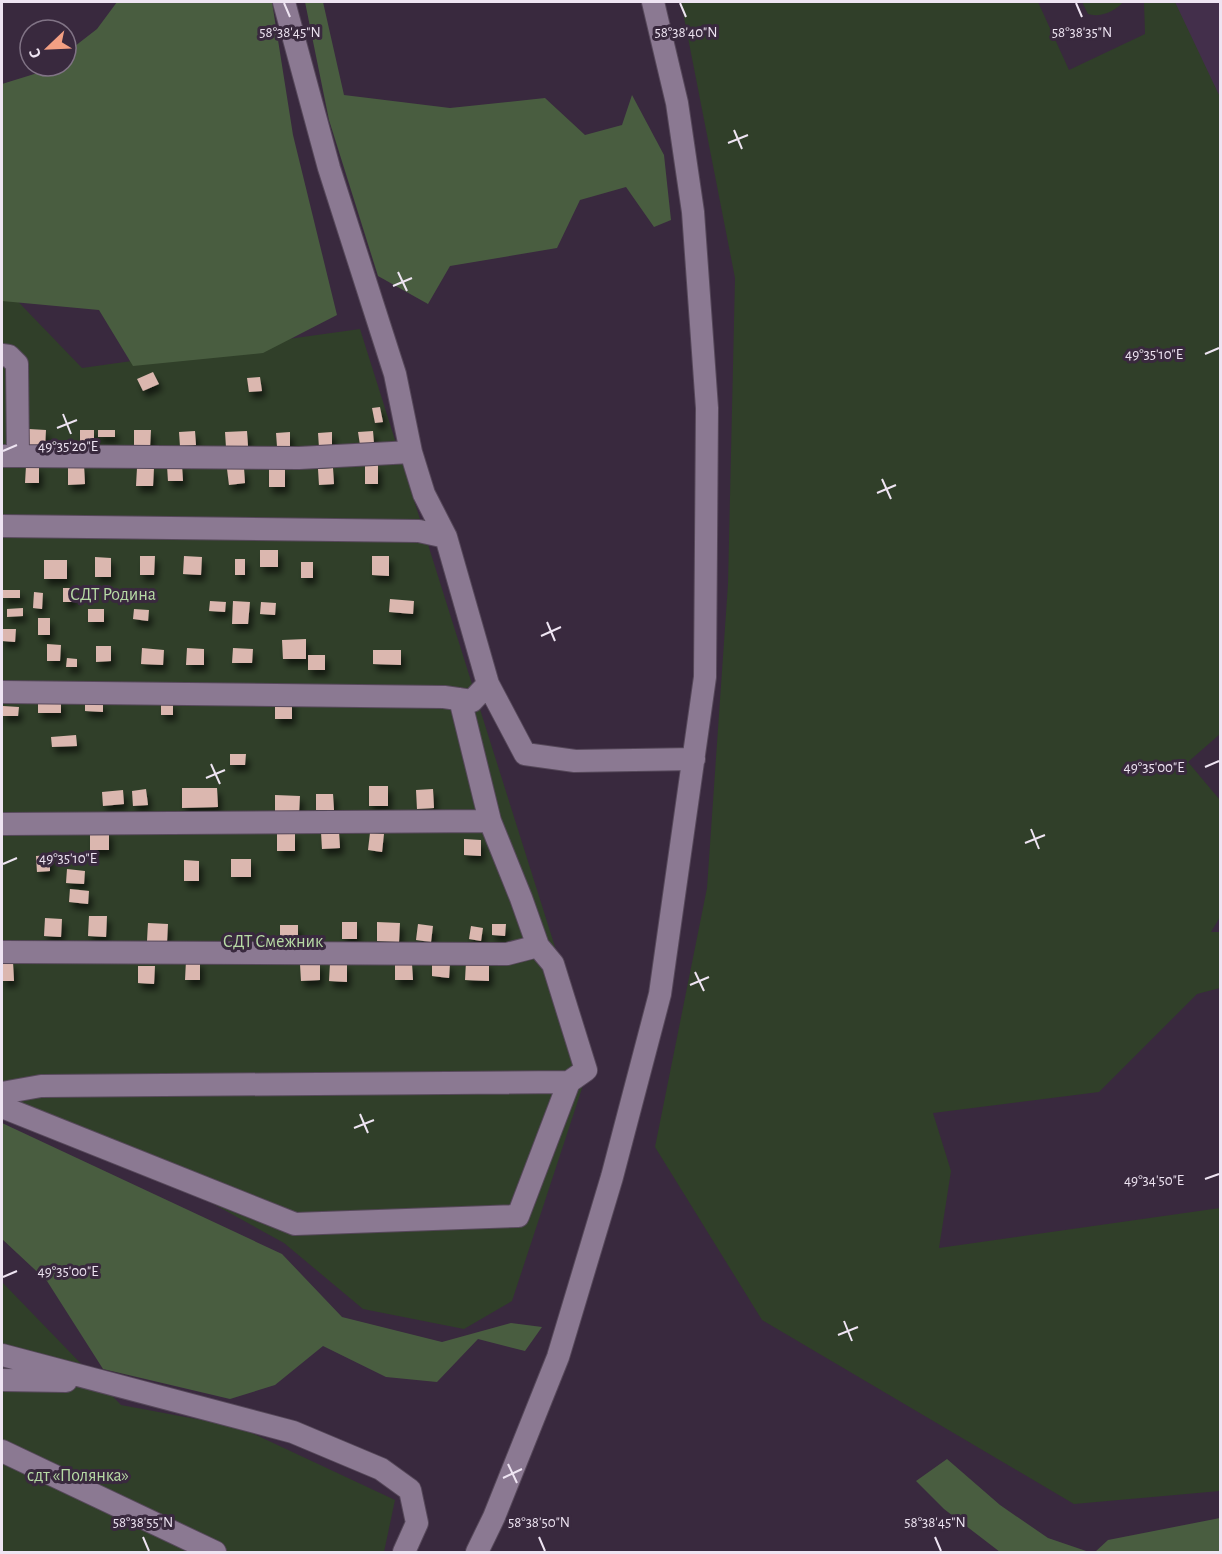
<svg xmlns="http://www.w3.org/2000/svg" width="1222" height="1554" font-family="'Alegreya Sans',sans-serif">
  <style>
    .built { fill: #432f4b }
    .green { fill: #303f29 }
    .forest { fill: #495d40 }
    .building { fill: #dbb7af; filter: url(#shadow) }
    .lines { fill: none; stroke-linecap: round; stroke-linejoin: round }
    .minor-casing { stroke: #56485a; stroke-width: 24 }
    .minor { stroke: #8b7992; stroke-width: 22 }
    .ticks { fill: none; stroke: #eee4f2; stroke-width: 2 }
    .labels { text-anchor: middle; stroke-width: 6; stroke-linejoin: round; paint-order: stroke }
    .park-label { font-size: 18px; fill: #b7dba5; stroke: #39293e }
    .ticks-label { font-size: 15px; text-anchor: middle; fill: #eee4f2; stroke: #39293e; stroke-width: 6; stroke-linejoin: round; paint-order: stroke }
  </style>
  <defs>
    <filter id="shadow"><feDropShadow dx="3.5" dy="6" stdDeviation="3" flood-color="#0009"/></filter>
  </defs>
  <rect width="100%" height="100%" fill="#39293e"/>
  <path class="built" d="M1172,2H1220V127Z"/>
  <path class="green" d="M681,2H1038L1069,70L1145,34L1144,2H1175L1220,97V734L1188,762L1220,800V917L1211,932H1220V988L1197,994L1099,1092L933,1113L951,1171L939,1248L1220,1208V1491L1074,1504L762,1320L655,1147L707,888L728,584L735,278Z
    M1082,2H1123C1116,11 1100,18 1088,14Z
    M2,285L82,368L360,329L591,1061L512,1301L464,1329L363,1309L284,1243L208,1201L2,1116Z
    M2,1282L121,1405L239,1427L395,1500L384,1552H2Z"/>
  <path class="forest" d="M117,2H272L293,135L337,315L263,353L133,366L99,310L2,301V84L44,71L50,66H66V53L97,29Z
    M305,2H323L344,95L450,108L545,98L585,135L622,125L632,95L664,155L671,220L654,227L626,187L580,200L557,248L450,266L428,304L378,276L329,120Z
    M2,1123L282,1254L342,1317L442,1342L511,1323L542,1327L525,1351L478,1339L437,1382L386,1377L323,1346L275,1385L230,1399L103,1369L47,1281L2,1239Z
    M947,1459L1000,1505L1048,1538L1089,1552H1000L944,1509L916,1481Z
    M1220,1518V1552H1095L1108,1540Z"/>
  <path class="building" d="M153,372L159,384L143,391L137,379Z
    M260,377L262,391L249,392L247,378Z
    M380,407L383,422L375,423L372,408Z
    M29,429L46,430L45,447L27,445Z
    M80,430H94V446L80,447Z
    M98,430H115V437H98Z
    M134,430H151L150,447H134Z
    M195,431L196,445L180,446L179,432Z
    M247,431L248,446L226,447L225,432Z
    M373,431L374,444L360,445L358,432Z
    M290,432V446H277L276,433Z
    M332,432V446L319,447L318,433Z
    M84,465L85,484L68,485V466Z
    M182,465L183,481H168L167,466Z
    M365,465H378V484H365Z
    M26,466H39V483H25Z
    M137,468H154L153,486H136Z
    M244,468L245,483L229,485L227,469Z
    M269,468H285V487H269Z
    M333,468L334,484L319,485L318,469Z
    M260,550H278V567H260Z
    M140,556H155L154,575H140Z
    M184,556L202,557L201,575L183,574Z
    M372,556H389V576L372,575Z
    M95,557L111,558V577H95Z
    M235,559H245V575H235Z
    M44,560H67V579H44Z
    M301,562H313V578H301Z
    M63,588H74L73,602H63Z
    M3,590H20V598H3Z
    M34,592L43,593L42,609L33,608Z
    M390,599L414,601L413,614L389,612Z
    M210,601L226,602L225,612L209,611Z
    M233,601L250,602L248,624H232Z
    M261,602L276,603L275,615L260,614Z
    M23,608V616L7,617V609Z
    M88,609H104V622H88Z
    M134,609L149,610L148,621L133,619Z
    M38,618H50V635H38Z
    M2,629H16L15,642L2,641Z
    M306,639V659H283L282,640Z
    M47,644L61,645L60,661H47Z
    M96,646H111V661L96,662Z
    M142,648L164,650L163,665L141,664Z
    M187,648L204,649V665H186Z
    M233,648L253,649L252,663H232Z
    M373,650H401V665L373,664Z
    M308,655H325V670H308Z
    M67,658L77,659V667H66Z
    M38,700H61V713H38Z
    M275,700H292V719H275Z
    M85,702H103V712L85,711Z
    M173,702V715H161V703Z
    M3,706L19,707L18,716H2Z
    M76,735L77,746L52,747L51,737Z
    M230,754H246L245,765H230Z
    M369,786H388V806H369Z
    M182,788H217L218,807L182,808Z
    M146,789L148,805L133,806L132,791Z
    M433,789L434,808L417,809L416,790Z
    M123,790L124,804L103,806L102,792Z
    M316,794H333L334,810H316Z
    M275,795L300,796L299,813L275,812Z
    M90,831L109,832V850H90Z
    M321,832H339L340,848L322,849Z
    M277,833H295V851H277Z
    M370,833L384,834L382,852L368,850Z
    M464,839L481,840V856L464,855Z
    M50,855V871L37,872L36,856Z
    M231,859H251V877H231Z
    M184,860L199,861V881H184Z
    M67,869L85,871L84,884L66,883Z
    M70,889L89,891L88,904L69,902Z
    M89,916H107L106,937L88,936Z
    M45,918L62,919L61,937L44,936Z
    M342,922H357V939H342Z
    M377,922L400,923L399,942L377,941Z
    M148,923L168,924L167,942L147,941Z
    M418,924L433,926L431,942L416,940Z
    M492,924H506L505,936L492,935Z
    M280,925H298V939H280Z
    M471,926L483,928L481,941L469,939Z
    M186,961H200V980H185Z
    M13,962L14,981H2V963Z
    M432,962L450,964L449,978L432,976Z
    M466,962L489,963V981L465,980Z
    M320,963V980L301,981L300,964Z
    M330,963L347,964V982L329,981Z
    M395,964H412L413,980H395Z
    M138,966H155L154,984L138,983Z"/>
  <g class="lines">
    <defs>
      <path id="minor" d="M284,2L329,168L395,374L411,452L424,494L446,537
        M2,355L9,356L17,364L18,456H2
        M18,456L299,458L411,452
        M2,526L419,531L446,537L488,684L472,701L444,697L2,692
        M488,684L525,754L575,761L694,759
        M2,824L490,821L460,699
        M2,952L507,954L538,946L521,898L490,821
        M2,1093L41,1086L569,1082L586,1070L553,964L538,946
        M2,1107L295,1224L518,1216L569,1082
        M2,1355L293,1432L381,1469L410,1490L417,1523L404,1552
        M2,1380L66,1381
        M2,1451L215,1552
        M477,1552L494,1517L558,1357L612,1177L660,994L705,677L707,408L693,212L677,103L653,2"/>
    </defs>
    <use href="#minor" class="minor-casing"/>
    <use href="#minor" class="minor"/>
  </g>
  <path class="ticks" d="M284,3L290,17M680,3L686,17M1076,3L1082,17M734,130L742,149M728,143L748,135M398,272L407,291M393,286L412,278M1205,354L1219,348M63,414L71,434M57,428L77,420M3,451L17,445M882,479L891,499M877,493L896,485M547,622L555,641M541,636L561,627M211,764L220,784M1205,767L1219,761M206,778L225,770M1031,829L1039,849M1025,843L1045,835M3,864L17,858M695,972L704,991M690,985L709,977M360,1114L368,1133M354,1128L374,1120M1205,1179L1219,1174M3,1277L17,1271M844,1321L852,1341M838,1335L858,1327M508,1464L517,1483M503,1478L522,1469M143,1537L149,1551M539,1537L545,1551M935,1537L941,1551"/>
  <g class="labels">
    <g class="park-label">
      <text x="113" y="600">СДТ Родина</text>
      <text x="273" y="947">СДТ Смежник</text>
      <text x="78" y="1481">сдт «Полянка»</text>
    </g>
  </g>
  <g class="ticks-label">
    <text x="290" y="37">58°38'45"N</text>
    <text x="686" y="37">58°38'40"N</text>
    <text x="1082" y="37">58°38'35"N</text>
    <text x="1154" y="359">49°35'10"E</text>
    <text x="68" y="451">49°35'20"E</text>
    <text x="1154" y="772">49°35'00"E</text>
    <text x="68" y="863">49°35'10"E</text>
    <text x="1154" y="1185">49°34'50"E</text>
    <text x="68" y="1276">49°35'00"E</text>
    <text x="143" y="1527">58°38'55"N</text>
    <text x="539" y="1527">58°38'50"N</text>
    <text x="935" y="1527">58°38'45"N</text>
  </g>
  <rect width="1222" height="1554" fill="none" stroke="#eee4f2" stroke-width="6"/>
  <g transform="translate(48 48) rotate(247)"><circle r="28" fill="#39293e" stroke="#817486" stroke-width="1.5"/>
  <path d="M0-4.5L10 22L0 15L-10 22Z" fill="#f39f83"/>
  <text y="-9" font-size="16" font-weight="bold" text-anchor="middle" fill="#eee4f2">С</text>
  </g>
</svg>
